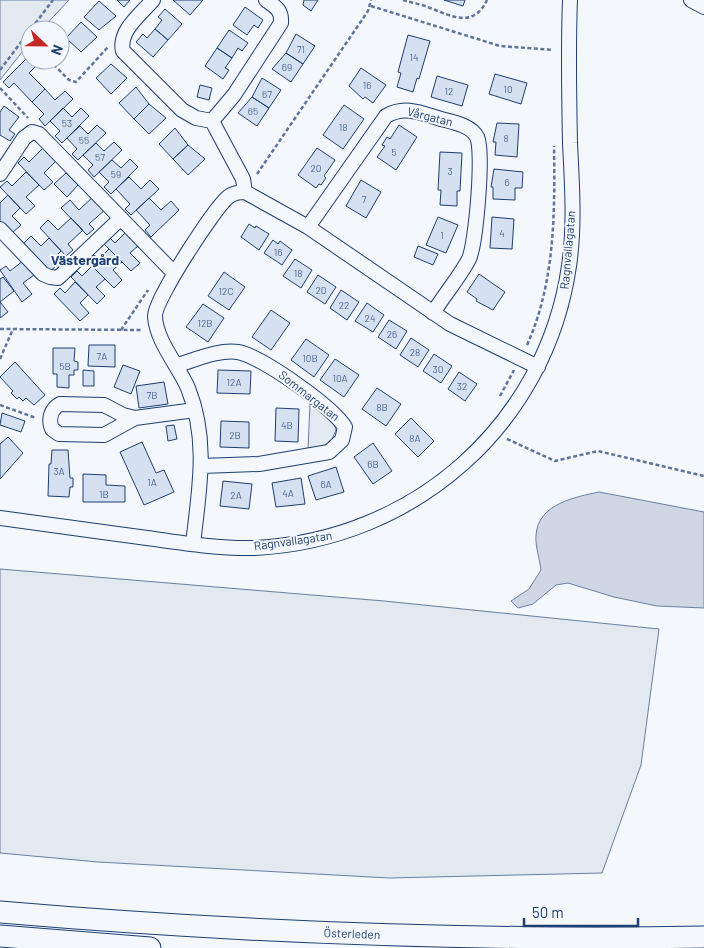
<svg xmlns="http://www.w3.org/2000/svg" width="704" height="948" font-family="Barlow,sans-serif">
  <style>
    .green { fill: #e3e9f0; stroke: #687fa3 }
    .water { fill: #cfd7e4; stroke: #687fa3 }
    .building { fill: #d5e0f0; stroke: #1d3f73 }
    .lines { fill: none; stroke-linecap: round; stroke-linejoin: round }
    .street-casing { stroke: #1d3f73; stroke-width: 16 }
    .primary-casing { stroke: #1d3f73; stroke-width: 23 }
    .path { stroke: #5e769c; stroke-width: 2.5; stroke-dasharray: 4 2.5; stroke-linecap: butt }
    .street { stroke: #f4f7fb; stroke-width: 14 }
    .primary { stroke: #f4f7fb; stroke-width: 21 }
    .labels { text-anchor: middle; stroke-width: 4; stroke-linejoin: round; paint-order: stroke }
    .number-label { font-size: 10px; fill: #4b6792 }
    .street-label { font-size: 12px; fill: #1d3f73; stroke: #f4f7fb }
    .neighbourhood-label { font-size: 14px; font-weight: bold; fill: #1d3f73; stroke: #f4f7fb }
  </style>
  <rect width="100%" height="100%" fill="#f4f7fb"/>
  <path class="green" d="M0,0H69L41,30H30V42L0,80Z
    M310,403L331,416L336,430L330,444L308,450Z
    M0,569L384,601L659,629L641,765L602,873L389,878L98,862L0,853Z"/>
  <path class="water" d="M599,492L704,512V608L657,606L614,597L568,583L556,585L533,604L518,608L511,601L529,589L541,570C540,560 535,546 536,535C538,504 575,497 599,492Z"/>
  <path class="building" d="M117,0H130L124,7Z
    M173,0H203L190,15Z
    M304,0H318L311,11L303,5Z
    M444,0H465L463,6Z
    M99,1L116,16L99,30L84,17Z
    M245,7L263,20L258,28L254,25L247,35L233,25Z
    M165,9L182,24L168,40L155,29L162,20L158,17Z
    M81,22L97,37L81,52L66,38Z
    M155,29L168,40L153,57L136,42L143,34L147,38Z
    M229,30L248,43L242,51L238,48L232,58L217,48Z
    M296,34L315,46L303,64L286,53Z
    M408,35L430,41L419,79L417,78L413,92L397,87L401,73L398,72Z
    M217,48L232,58L225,68L229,70L223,79L205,66Z
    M286,53L303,64L291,82L272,69Z
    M30,55V60H35L39,63L29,73L45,89L32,102L14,83L9,88L3,82Z
    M111,64L127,78L111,94L96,78Z
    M361,68L386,85L373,103L365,97L363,99L349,86Z
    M495,74L527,83L521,104L489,94Z
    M437,76L468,85L462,106L431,97Z
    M262,78L281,90L269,108L252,97Z
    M200,85L212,88L209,100L197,97Z
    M136,87L149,104L134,119L119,103Z
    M45,89L55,100L65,91L73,99L45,126L39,119L44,114L32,102Z
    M252,97L269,108L257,126L238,113Z
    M149,104L166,118L149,134L134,119Z
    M344,105L364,119L343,149L323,135Z
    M4,106L19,117L9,130L15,134L10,141L0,135V112Z
    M63,108L72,117L81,108L89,116L62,143L55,136L60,131L50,121Z
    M497,123L519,124L517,157L495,155L496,142H493Z
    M97,125L106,133L78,160L72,154L77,149L67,138L80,126L88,134Z
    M399,125L417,137L396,170L377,157L385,146L382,145L387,137L390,139Z
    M175,128L188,145L173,159L159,144Z
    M114,142L122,150L94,177L88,170L93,165L83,155L96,143L104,151Z
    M188,145L205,159L188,175L173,159Z
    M45,146L58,159L44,173L53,182L44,190L18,163L24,157L29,162Z
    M317,148L335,160L324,176L326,178L321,185L319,184L316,188L298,175Z
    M440,152L462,153L460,191H457V206L440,205L441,190H438Z
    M130,159L138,167L111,194L104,187L109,182L99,172L112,160L121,168Z
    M494,169L523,172L522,188H515V200L493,199V187H491Z
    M26,172L39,185L26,197L35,206L26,214L0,187L7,181L12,186Z
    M66,173L78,185L67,197L54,184Z
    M129,177L141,189L150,180L159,189L131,215L125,209L130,204L116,189Z
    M361,180L381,192L366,218L346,206Z
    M8,195L20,208L12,216L21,225L12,233L0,221V203Z
    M94,196L106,209L89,224L94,229L87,235L61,208L70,200L79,210Z
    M149,198L161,210L171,201L179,210L151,237L145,230L150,225L136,210Z
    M438,217L458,225L446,253L426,245Z
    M492,217L514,219L512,249L490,248Z
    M71,218L83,230L68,244L73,250L66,256L40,228L48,220L58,230Z
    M249,224L255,228L256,226L269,234L259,250L241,237Z
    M127,231L140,244L130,253L140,263L131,271L104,244L110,238L115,243Z
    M31,236L41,246L49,238L61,251L51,261L56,266L49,272L23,244Z
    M273,240L278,244L280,241L292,250L282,265L264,253Z
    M418,246L438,254L433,265L414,257Z
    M109,249L122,262L113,270L122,280L114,288L87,261L94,255L99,259Z
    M295,259L312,270L301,288L283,276Z
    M23,261L34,275L23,283L32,294L22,302L0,270L6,266L10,271Z
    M92,266L105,279L96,287L105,296L97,304L71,277L77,271L82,276Z
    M224,272L245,287L229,310L208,296Z
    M479,274L505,292L493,310L476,301L477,299L467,292Z
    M318,275L336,287L325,304L307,292Z
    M3,277L14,291L0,302V279Z
    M75,282L88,295L80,303L89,313L80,321L54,294L60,288L65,293Z
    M341,290L359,302L347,320L330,308Z
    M0,302L8,312L0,318Z
    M367,303L384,315L373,332L355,321Z
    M203,304L224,318L208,342L186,327Z
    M271,310L290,323L271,350L252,337Z
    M389,320L407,331L396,349L378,337Z
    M411,338L429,350L418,367L400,355Z
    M306,339L329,355L314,377L291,360Z
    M89,345H115V367L88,366Z
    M53,348H75L74,361L78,362V370H74V375H69V388L57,387V374H53Z
    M434,354L452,366L441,383L423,371Z
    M335,359L359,375L344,397L320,380Z
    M15,362L45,395L34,405L26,398L23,401L19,397L17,399L11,393L13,391L0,377Z
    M123,365L140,371L131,394L114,387Z
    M83,370L94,371V386H83Z
    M218,370L251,371L250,394L217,393Z
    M459,372L477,384L465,401L448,389Z
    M164,382L168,404L139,408L136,386Z
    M377,388L401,404L386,426L362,409Z
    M276,408L299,409L298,442L275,441Z
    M2,413L25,421L21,432L0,425Z
    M411,418L434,441L418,457L395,434Z
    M221,421L249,422V448L220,447Z
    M174,425L177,439L168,441L166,426Z
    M8,437L23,453L0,479V444Z
    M142,442L156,473L164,470L174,492L144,505L120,452Z
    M373,443L392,471L373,484L354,457Z
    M52,450H68L70,478H73V487H70L69,497L48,496L49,464H51Z
    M336,467L344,492L316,500L308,476Z
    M83,474L106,475V485L125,486V502H83Z
    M301,478L305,504L276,507L272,483Z
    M223,481L252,484L249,509L220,506Z"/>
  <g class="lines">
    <defs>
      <path id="street" d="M153,0C141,14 118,31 123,51L182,110L196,118L212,121
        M691,0L704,7
        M212,121L234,95L281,23C282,10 276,7 266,0
        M212,121L243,179L245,192
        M0,174L24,138L32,132L39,134L174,273
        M308,227L386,116C405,105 421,113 441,119C452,122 471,125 477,137C484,152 476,243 469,259C459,278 444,295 433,313
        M0,229L43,274L50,277L58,278L121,218
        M177,365C195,360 219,349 238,352C261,356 333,407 345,427L342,440L329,452L259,464L202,466
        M135,418L104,435L59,434L52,429C48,419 51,409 60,404L104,405L123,415L135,418L195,410
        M0,518C49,525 98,531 147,538C182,543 219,549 255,548C414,540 546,425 569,266C575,226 572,184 570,143C569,95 568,48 570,0
        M193,544C199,490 209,441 188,388C178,365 156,341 155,316C155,299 214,209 228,197C233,193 239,192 245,192L308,227L450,324L538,367"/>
      <path id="primary" d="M0,912C234,932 469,941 704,937
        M0,936L150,948"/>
    </defs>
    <use href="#street" class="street-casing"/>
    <use href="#primary" class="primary-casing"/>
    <path class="path" d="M403,0C412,3 421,4 430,8C452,16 473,29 487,0
      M371,6L500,46L553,50
      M25,36L30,41
      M49,60L69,80L76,82L108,47
      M0,70L53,0
      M0,88L28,118
      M257,174L368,11L371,0
      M0,329L143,330
      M121,330L148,290
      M527,345C555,283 555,213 554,146
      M0,359L13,329
      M500,396L514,370
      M0,405L36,418
      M507,439L555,461L598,451L704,476"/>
    <use href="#street" class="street"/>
    <use href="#primary" class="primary"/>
  </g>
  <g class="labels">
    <g class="number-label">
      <text x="301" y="53">71</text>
      <text x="414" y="61">14</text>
      <text x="287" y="71">69</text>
      <text x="367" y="89">16</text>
      <text x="508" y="93">10</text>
      <text x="449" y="95">12</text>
      <text x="267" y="98">67</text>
      <text x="253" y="115">65</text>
      <text x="67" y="127">53</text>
      <text x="343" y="131">18</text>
      <text x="506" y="142">8</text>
      <text x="84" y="144">55</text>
      <text x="394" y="156">5</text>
      <text x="100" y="161">57</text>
      <text x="316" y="172">20</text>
      <text x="450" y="175">3</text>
      <text x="116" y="178">59</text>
      <text x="507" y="186">6</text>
      <text x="364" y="203">7</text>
      <text x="502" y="237">4</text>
      <text x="442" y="239">1</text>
      <text x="278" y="256">16</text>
      <text x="298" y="277">18</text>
      <text x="321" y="294">20</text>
      <text x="226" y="295">12C</text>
      <text x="344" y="309">22</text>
      <text x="370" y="322">24</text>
      <text x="205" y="327">12B</text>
      <text x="392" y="338">26</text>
      <text x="415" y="356">28</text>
      <text x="102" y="360">7A</text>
      <text x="310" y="362">10B</text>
      <text x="65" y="370">5B</text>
      <text x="438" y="373">30</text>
      <text x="340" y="382">10A</text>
      <text x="234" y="386">12A</text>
      <text x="462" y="390">32</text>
      <text x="152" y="399">7B</text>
      <text x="382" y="411">8B</text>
      <text x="287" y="429">4B</text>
      <text x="235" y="439">2B</text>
      <text x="415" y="442">8A</text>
      <text x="373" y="468">6B</text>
      <text x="59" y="475">3A</text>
      <text x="152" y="486">1A</text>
      <text x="326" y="488">6A</text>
      <text x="288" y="497">4A</text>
      <text x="104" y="498">1B</text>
      <text x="236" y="499">2A</text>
    </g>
    <g class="street-label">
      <text transform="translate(430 117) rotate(14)" y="4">Vårgatan</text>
      <text transform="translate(568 250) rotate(-85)" y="4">Ragnvallagatan</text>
      <text transform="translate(309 396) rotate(38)" y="4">Sommargatan</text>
      <text transform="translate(293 541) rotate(-8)" y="4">Ragnvallagatan</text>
      <text transform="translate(352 934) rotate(2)" y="4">Österleden</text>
    </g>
    <g class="neighbourhood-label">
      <text x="85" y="265">Västergård</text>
    </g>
  </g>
  <g transform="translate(45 45) rotate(112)"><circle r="24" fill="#f4f7fb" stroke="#9eadc5"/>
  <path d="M0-4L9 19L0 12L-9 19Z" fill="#c62828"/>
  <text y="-8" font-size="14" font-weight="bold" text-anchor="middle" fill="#1d3f73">N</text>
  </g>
  <path d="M524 918v8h114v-8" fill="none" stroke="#1d3f73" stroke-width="2.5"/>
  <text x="532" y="918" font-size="15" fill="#1d3f73" stroke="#f4f7fb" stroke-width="4" paint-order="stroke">50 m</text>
</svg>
